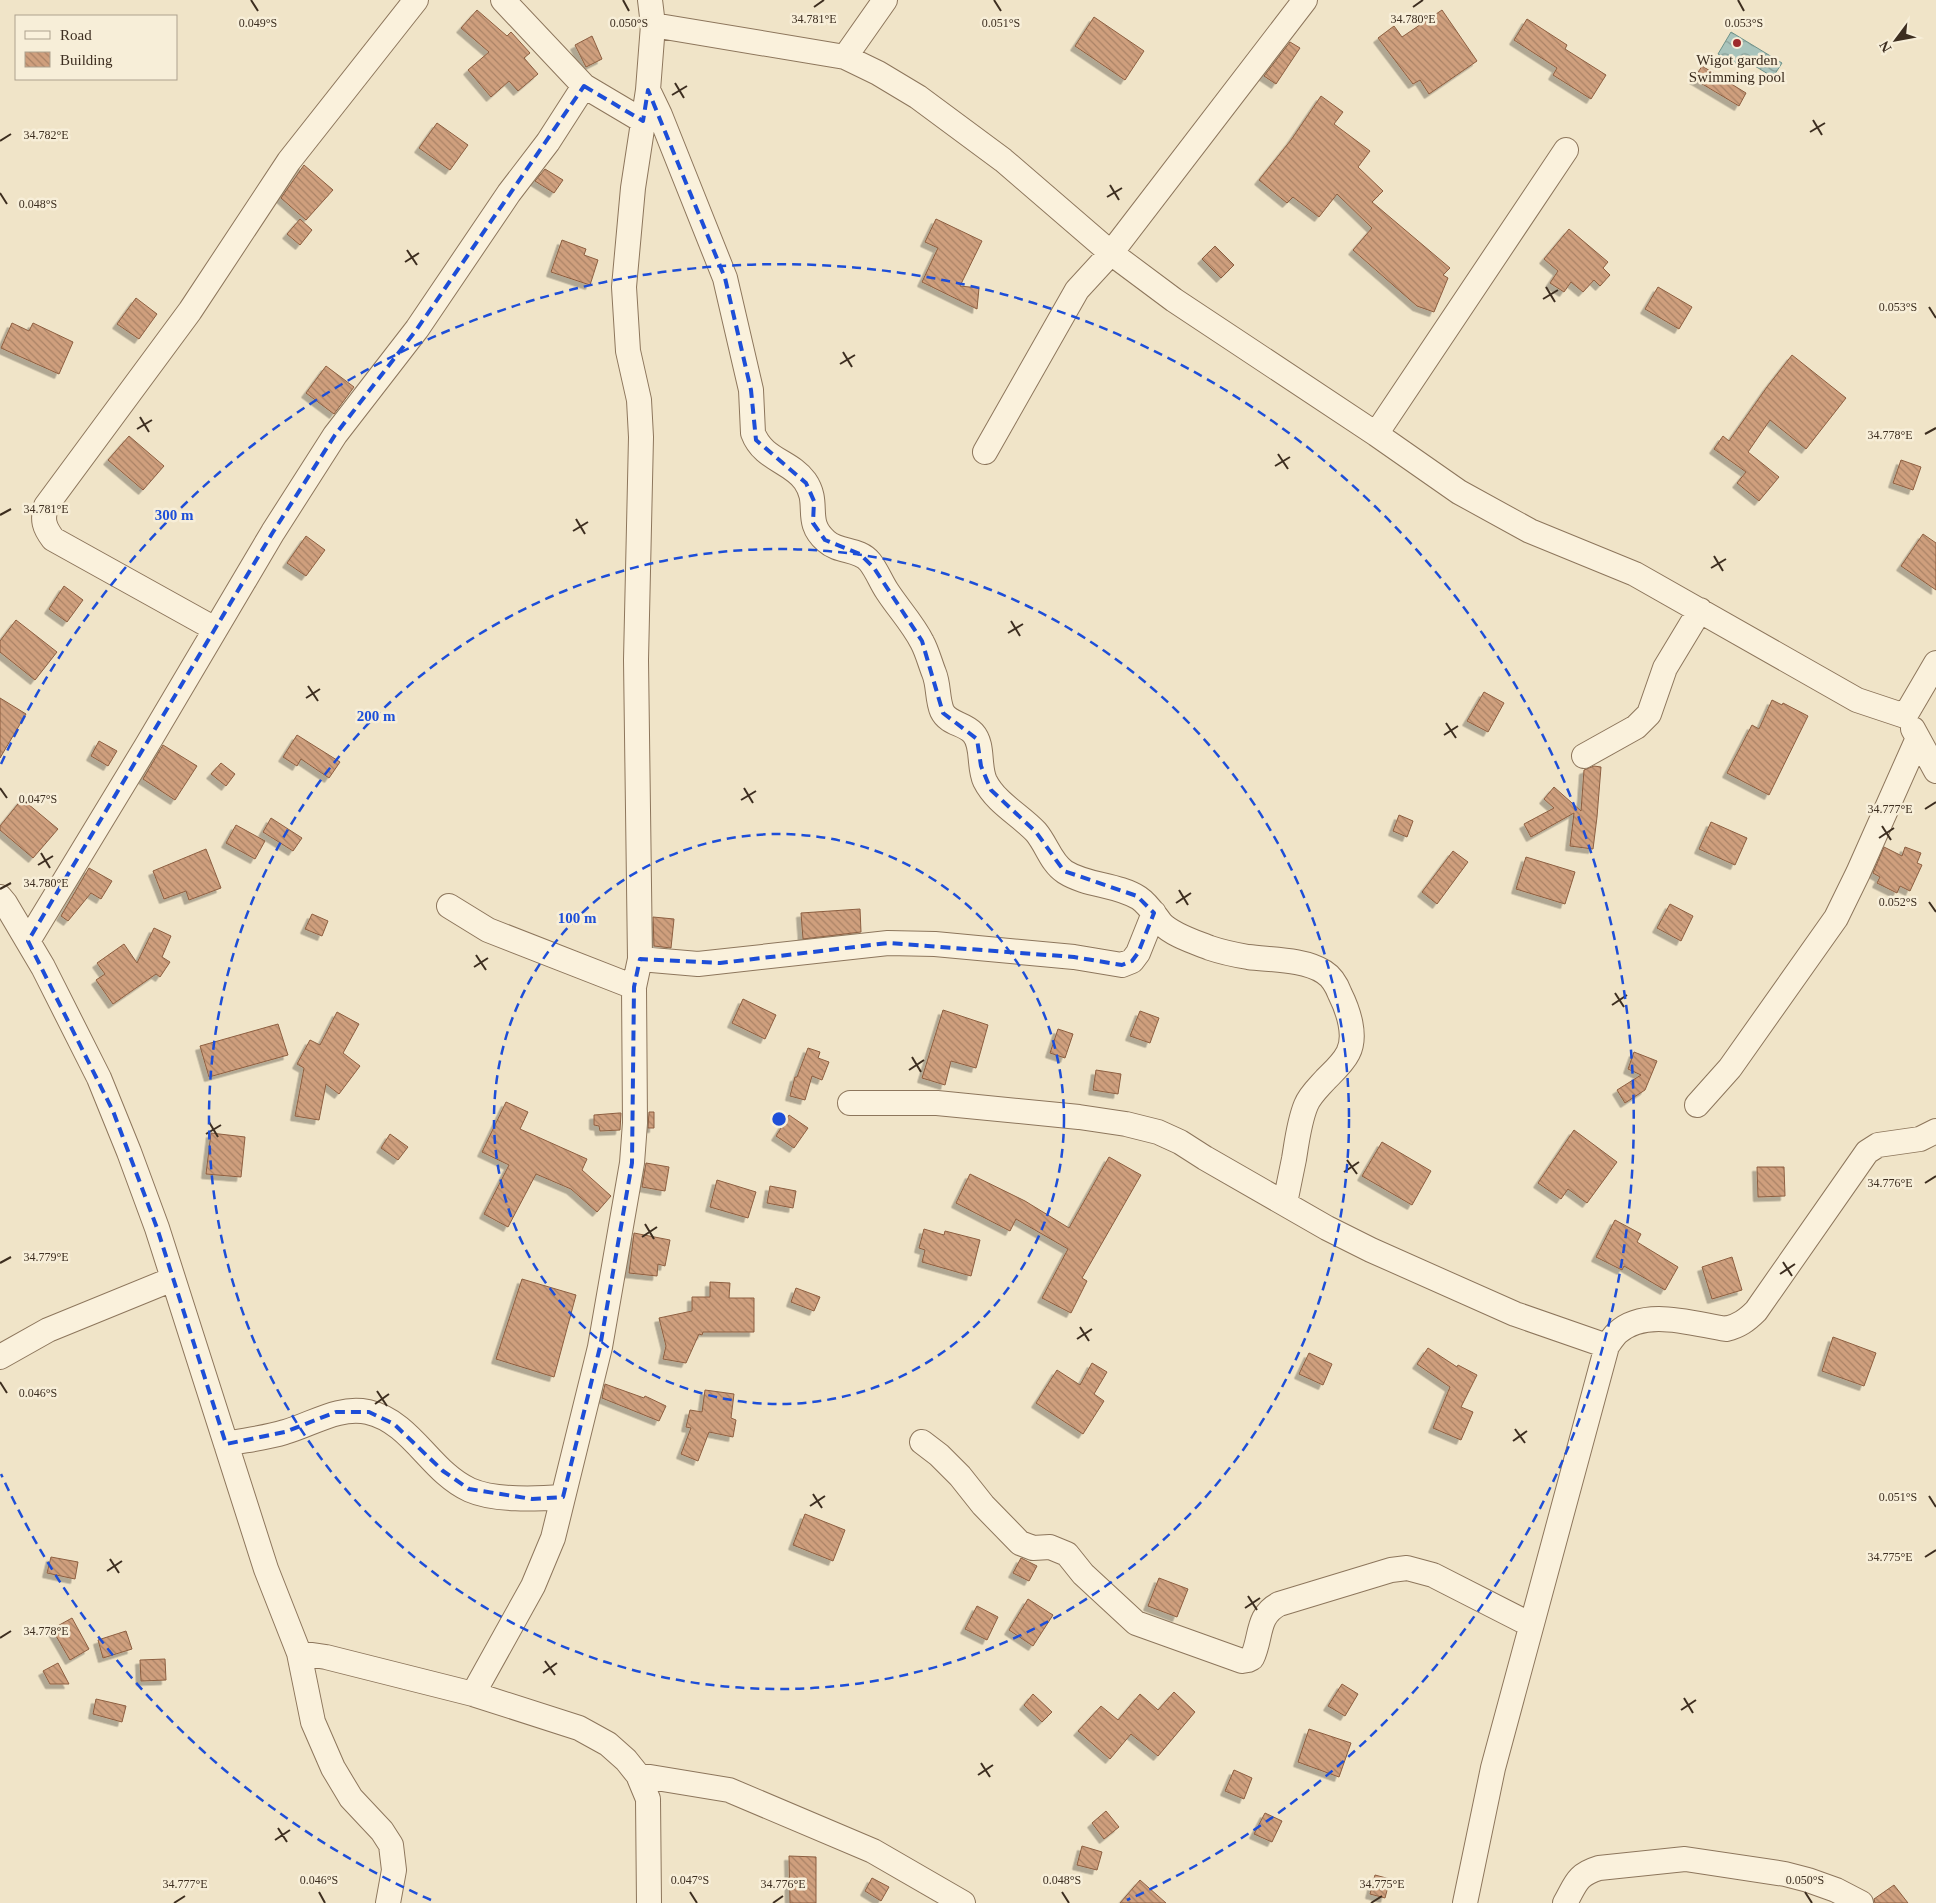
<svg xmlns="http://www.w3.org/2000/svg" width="1936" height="1903" font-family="Georgia,serif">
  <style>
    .water { fill: url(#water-waves); stroke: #6f938a }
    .building { fill: url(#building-back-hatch); stroke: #8d5f41; filter: url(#shadow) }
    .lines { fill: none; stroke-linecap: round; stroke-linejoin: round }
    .minor-casing { stroke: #8d765c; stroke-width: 26 }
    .minor { stroke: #faf1dc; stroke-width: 24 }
    .marked { fill: none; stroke: #1d4ed8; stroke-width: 4; stroke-dasharray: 10 6; stroke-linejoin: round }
    .ticks { fill: none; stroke: #3d2e20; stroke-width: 2 }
    .ring { fill: none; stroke: #1d4ed8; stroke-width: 2.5; stroke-dasharray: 9 6 }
    .poi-dot { fill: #9e2a2b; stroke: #f7eed8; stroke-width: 2 }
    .labels { text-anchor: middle; stroke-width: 5; stroke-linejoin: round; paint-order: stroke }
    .poi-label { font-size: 15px; fill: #3d2e20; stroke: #f7eed8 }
    .ticks-label { font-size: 12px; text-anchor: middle; fill: #3d2e20; stroke: #f7eed8; stroke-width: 5; stroke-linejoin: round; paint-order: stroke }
    .centre { fill: #1d4ed8; stroke: #f7eed8; stroke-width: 2.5 }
    .ring-label { font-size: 15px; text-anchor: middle; font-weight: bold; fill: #1d4ed8; stroke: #f7eed8; stroke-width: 5; stroke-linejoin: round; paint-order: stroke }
  </style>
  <defs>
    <pattern id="water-waves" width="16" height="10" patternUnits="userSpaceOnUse" patternTransform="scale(1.25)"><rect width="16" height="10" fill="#a9c4bc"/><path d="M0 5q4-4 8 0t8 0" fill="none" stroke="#8ba098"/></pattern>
    <pattern id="building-back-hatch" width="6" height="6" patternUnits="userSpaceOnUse" patternTransform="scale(1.25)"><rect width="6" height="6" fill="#cf9f7d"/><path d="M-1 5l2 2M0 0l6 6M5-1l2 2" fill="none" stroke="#a98266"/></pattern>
    <filter id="shadow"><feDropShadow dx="-4.5" dy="4.5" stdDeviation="0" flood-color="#0004"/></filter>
  </defs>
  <rect width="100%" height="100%" fill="#f0e4c8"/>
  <path class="water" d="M1731,32L1782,63L1773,77L1740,57L1735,64L1718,54Z"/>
  <path class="building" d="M477,10L507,36L511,32L530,53L524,58L538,74L518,91L509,81L491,97L468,70L489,52L461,28Z
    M1442,10L1477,61L1429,94L1420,80L1413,84L1378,38L1394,26L1402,37Z
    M1094,17L1144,51L1125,80L1075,46Z
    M1527,19L1567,45L1565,49L1606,75L1591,99L1553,75L1557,68L1514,40Z
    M592,36L602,59L586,67L575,45Z
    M1290,42L1300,48L1276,84L1264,76Z
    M1702,66L1746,93L1739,106L1694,79Z
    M1321,96L1343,112L1334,124L1370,151L1358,167L1383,191L1372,202L1450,268L1443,275L1448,278L1434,312L1417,306L1353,250L1372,228L1337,194L1319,217L1293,197L1287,203L1259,180L1291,140Z
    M437,123L468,145L450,170L419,148Z
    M304,165L333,190L306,220L281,198Z
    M545,169L563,180L554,193L535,181Z
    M300,219L312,230L300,245L287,234Z
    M936,219L982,241L960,286L979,288L977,309L922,282L938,248L925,242Z
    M1569,229L1608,262L1603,268L1610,275L1600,286L1594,280L1583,292L1571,282L1564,292L1550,283L1558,271L1544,259Z
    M562,240L586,249L584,255L598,260L590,285L551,272Z
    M1215,246L1234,265L1221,278L1202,259Z
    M1658,287L1692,307L1679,329L1645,309Z
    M136,298L157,314L139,339L117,324Z
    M12,323L29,331L33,323L73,342L59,374L1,348Z
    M1792,355L1846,398L1806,449L1770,420L1748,452L1779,477L1759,501L1737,483L1746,472L1714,449L1723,436L1729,441L1767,387Z
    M326,366L354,387L334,414L306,393Z
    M129,436L164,466L143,490L108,460Z
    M1901,460L1921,467L1913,490L1893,483Z
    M1923,534L1936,543V590L1901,566Z
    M306,536L325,550L306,576L287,563Z
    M64,586L83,600L67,622L49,609Z
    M16,620L57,652L35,680L0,652V641Z
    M1484,692L1504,703L1488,732L1467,721Z
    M0,698L26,714L0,758Z
    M1772,700L1782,705L1783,703L1808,716L1769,795L1727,773L1752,725L1759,729Z
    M297,735L340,762L329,778L301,759L297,766L283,757Z
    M99,741L117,751L108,766L91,756Z
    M163,745L197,766L175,800L143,779Z
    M221,763L235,774L226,786L211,774Z
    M1594,766L1601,767L1597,817L1593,849L1570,846L1574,813L1531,837L1524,824L1554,808L1544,799L1554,787L1581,811L1584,770Z
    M22,799L58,829L33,858L0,830V826Z
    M1399,815L1413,821L1407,837L1393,831Z
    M271,818L302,838L293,851L263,832Z
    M1711,822L1747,838L1735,865L1699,849Z
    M236,825L265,841L255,859L226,843Z
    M1884,847L1902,856L1905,847L1921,853L1917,863L1922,865L1910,891L1900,886L1897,893L1877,883L1880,877L1873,873Z
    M206,849L221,888L189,900L186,891L164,899L153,871Z
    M1453,851L1468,862L1437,904L1422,892Z
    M1526,857L1575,872L1565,904L1516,889Z
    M89,868L112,881L101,899L91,893L68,921L61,916Z
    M1670,904L1693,916L1681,941L1657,928Z
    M860,909L861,932L803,939L801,913Z
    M312,914L328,921L322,936L305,929Z
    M653,917L674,919L671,948L654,946Z
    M154,928L171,936L162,957L170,962L160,977L156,974L113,1004L96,980L105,974L97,963L124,944L137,963Z
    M743,999L776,1015L765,1039L732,1023Z
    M943,1010L988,1025L976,1068L951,1061L945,1085L922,1078Z
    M1140,1011L1159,1018L1150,1043L1130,1036Z
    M337,1012L359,1024L343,1053L360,1066L339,1094L326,1084L319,1120L295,1116L304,1068L297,1064L310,1040L320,1045Z
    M278,1024L288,1055L209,1077L200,1046Z
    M1058,1029L1073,1034L1065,1058L1050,1053Z
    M808,1048L820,1052L818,1058L829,1062L822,1080L812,1076L805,1100L790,1096L795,1077H797Z
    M1634,1052L1657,1061L1645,1090L1625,1103L1617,1090L1641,1075L1628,1069Z
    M1096,1070L1121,1074L1118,1094L1093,1090Z
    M506,1102L528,1112L520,1129L587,1159L582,1170L611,1196L597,1212L571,1189L536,1174L508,1227L484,1214L509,1165L482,1152Z
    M649,1112H654V1128H648Z
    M619,1113H621L620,1130L600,1131L599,1126L594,1125V1115Z
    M789,1115L808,1128L794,1148L776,1136Z
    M1574,1130L1617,1162L1587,1203L1568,1189L1561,1199L1538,1183Z
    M211,1133L245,1137L241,1177L206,1174Z
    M390,1134L408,1147L398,1160L381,1148Z
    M1382,1142L1431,1171L1412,1205L1362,1176Z
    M1109,1157L1141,1175L1082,1278L1087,1281L1071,1313L1042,1298L1068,1249L1016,1219L1010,1231L956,1203L970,1174L1025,1201L1069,1228Z
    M646,1163L669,1167L665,1191L642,1187Z
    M1757,1167H1784L1785,1196L1758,1197Z
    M717,1180L756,1192L748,1218L710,1207Z
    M770,1186L796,1191L793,1208L767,1203Z
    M1615,1220L1641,1234L1637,1242L1678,1267L1665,1290L1624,1266L1622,1270L1596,1257Z
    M924,1229L944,1235L945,1231L980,1240L971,1276L922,1262L925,1250L919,1248Z
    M634,1233L670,1240L665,1266L658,1264L657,1276L629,1273Z
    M1732,1257L1742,1290L1712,1299L1702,1267Z
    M522,1279L576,1295L554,1377L496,1359Z
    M710,1282L730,1283L729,1298H754V1332H703L702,1335L699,1334L686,1363L663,1359L666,1346L659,1318L692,1311V1297H710Z
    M796,1288L820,1297L814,1311L791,1302Z
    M1833,1337L1876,1353L1864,1386L1822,1371Z
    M1428,1348L1457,1367L1458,1365L1477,1375L1461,1407L1473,1412L1461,1440L1433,1428L1450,1387L1417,1364Z
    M1309,1353L1332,1364L1323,1385L1299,1374Z
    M1092,1363L1107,1372L1094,1394L1104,1401L1083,1434L1036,1403L1057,1370L1080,1385Z
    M605,1384L644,1398L645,1396L666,1406L659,1421L602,1398Z
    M705,1390L734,1394L731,1418L736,1420L733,1437L709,1432L698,1461L681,1454L691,1428L686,1427L690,1410L702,1412Z
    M805,1514L845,1530L833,1561L793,1545Z
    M51,1557L78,1562L75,1579L47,1573Z
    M1021,1558L1037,1566L1029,1581L1013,1573Z
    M1159,1578L1188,1589L1177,1617L1148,1606Z
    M1028,1599L1053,1615L1033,1646L1009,1630Z
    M977,1606L998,1617L987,1640L965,1629Z
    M72,1618L89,1649L70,1660L52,1629Z
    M126,1631L132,1649L103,1658L98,1640Z
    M165,1659L166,1680L141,1681L140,1660Z
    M58,1663L69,1684H50L43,1671Z
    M1342,1684L1358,1694L1345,1716L1328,1706Z
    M1174,1692L1195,1712L1158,1756L1131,1734L1110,1759L1078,1731L1101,1706L1118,1720L1140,1694L1158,1710Z
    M1033,1694L1052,1712L1042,1722L1024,1705Z
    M96,1699L126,1706L122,1722L93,1714Z
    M1309,1729L1351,1743L1339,1777L1298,1762Z
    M1234,1770L1252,1778L1244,1799L1225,1791Z
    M1106,1811L1119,1827L1104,1839L1092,1823Z
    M1265,1813L1282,1821L1272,1842L1254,1834Z
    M1082,1846L1102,1852L1097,1870L1077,1865Z
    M789,1856L816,1857V1903H790Z
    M1375,1875L1390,1879L1385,1898L1370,1894Z
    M872,1878L889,1887L881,1901L865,1891Z
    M1140,1880L1166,1903H1120Z
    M1894,1885L1908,1903H1875L1874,1899Z"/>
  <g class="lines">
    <defs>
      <path id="minor" d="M503,0L584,86L643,121
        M653,25L845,57L878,73L918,97L1003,160L1111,253L1174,300L1376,434L1459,492L1530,531L1635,574L1857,700L1905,716L1936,663
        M845,57L885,0
        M648,90L660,115L725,278L751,390L753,433C763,460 791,461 805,481C821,504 803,521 826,541C839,553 859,548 870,562C877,571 881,582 887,591C898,608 913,624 922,642C927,651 930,663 934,673C939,685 937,699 942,711C948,724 964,723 973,733C984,745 978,766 985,781C996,803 1020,815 1036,832C1047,845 1051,863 1065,872C1087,886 1117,884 1139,898C1148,904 1154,914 1161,923C1172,935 1195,942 1210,948C1222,952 1236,955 1248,957C1271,960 1304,959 1324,972C1332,977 1337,986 1340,994C1348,1010 1357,1036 1348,1053C1343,1063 1334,1071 1326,1079C1319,1087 1310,1095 1306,1105C1299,1122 1297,1141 1294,1159C1291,1174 1288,1188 1285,1203
        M1376,434L1566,150
        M985,452L1077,290L1111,253L1305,0
        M215,629L53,539C44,527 42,520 46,506L190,311L289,161L416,0
        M1913,729L1936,771
        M1584,756L1636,727L1649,714L1665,668L1700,610
        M0,897L5,903L43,967L99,1078L129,1152L157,1228L266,1569L299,1653L326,1657L473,1694L579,1728L608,1744L626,1760L638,1775L648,1799L649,1903
        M449,906L488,930L634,987
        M28,941L147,745L273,532L335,435L417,329L509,193L548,142L584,86
        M640,959L698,964L888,943L935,944L1074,957L1122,965L1132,961L1138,953L1154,913
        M850,1103H937L1079,1117L1126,1124L1158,1132L1180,1142L1205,1158L1327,1228L1371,1250L1515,1314L1607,1346
        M1697,1105L1730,1068L1836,918L1858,873L1918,738
        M0,1357L48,1330L173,1279
        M922,1442L939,1455L960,1476L983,1505L1020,1543L1033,1548L1050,1547L1067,1554L1083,1574L1136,1623L1242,1661L1248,1660L1252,1658C1262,1637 1256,1616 1279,1604L1391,1570L1407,1568L1433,1575L1531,1625
        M226,1444C246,1440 266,1438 285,1432C313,1424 338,1406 368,1412C412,1422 430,1472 470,1490C495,1501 536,1499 563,1497
        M299,1653L313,1722L333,1768L351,1798L382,1831L391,1845L394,1870L388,1903
        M473,1694L533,1586L553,1538L600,1347L632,1163L635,1123L634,987L640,959L636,660L641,437L639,400L628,351L624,287L633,188L648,90L653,25L650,0
        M638,1775L729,1790L873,1851L963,1903
        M1465,1903L1493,1768L1607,1346C1610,1342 1613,1337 1617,1333C1645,1307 1693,1324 1726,1329C1739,1326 1747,1320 1756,1311L1867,1152L1878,1145L1920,1139L1936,1131
        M1565,1903C1576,1884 1576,1875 1599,1868L1685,1859L1785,1874L1808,1880L1836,1890L1861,1903"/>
    </defs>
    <use href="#minor" class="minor-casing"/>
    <use href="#minor" class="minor"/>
  </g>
  <path class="marked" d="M584,86L643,121L648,90L725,278L751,390L756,440L806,483L814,501L813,523L825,540L860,554L874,568L922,641L943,713L977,739L981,766L991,790L1036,832L1064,871L1137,896L1154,913L1138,953L1132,961L1122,965L1074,957L888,943L720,963L640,959L634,987L632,1163L600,1347L563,1497L532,1499L469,1489L443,1471L394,1424L369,1412H336L285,1432L226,1444L157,1228L113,1111L28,941L273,532L335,435L417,329Z"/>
  <path class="ticks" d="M251,0L258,11M623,0L629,11M994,0L1001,11M1738,0L1744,11M814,7L824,0M1413,7L1423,0M675,83L684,98M672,95L687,86M1813,120L1822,135M1810,132L1825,123M0,141L11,134M1110,185L1119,200M0,193L7,204M1107,197L1122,188M407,250L417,265M405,262L419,253M1546,287L1555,302M1543,299L1558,290M1929,307L1936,318M843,352L852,367M840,364L855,355M140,417L149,432M137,429L152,420M1925,434L1936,428M1278,454L1288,469M1275,466L1290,457M0,515L11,509M576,519L585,534M573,531L588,522M1714,556L1723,571M1711,568L1726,559M1011,621L1020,636M1008,633L1023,624M308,686L318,701M306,698L320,689M1446,723L1456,738M1444,735L1458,726M0,788L7,798M744,788L753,803M741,800L756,791M1925,809L1936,802M1882,826L1891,840M1879,838L1894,828M41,853L50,868M38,865L53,856M0,889L11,883M1179,890L1188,905M1929,902L1936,912M1176,903L1191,893M476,955L486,970M474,967L488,958M1615,993L1624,1007M1612,1005L1627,995M912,1057L921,1072M909,1070L924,1060M209,1122L218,1137M206,1134L221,1125M1347,1160L1357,1174M1344,1172L1359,1162M1925,1183L1936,1176M645,1224L654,1239M642,1237L657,1227M1783,1262L1792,1276M0,1263L11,1257M1780,1274L1795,1264M1080,1327L1089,1341M1077,1339L1092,1329M0,1382L7,1393M377,1391L387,1406M375,1404L389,1394M1515,1429L1525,1443M1513,1441L1527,1431M813,1494L822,1508M1929,1496L1936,1507M810,1506L825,1496M1925,1557L1936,1550M110,1559L119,1573M107,1571L122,1561M1248,1596L1257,1610M1245,1608L1260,1598M0,1638L11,1631M545,1661L555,1675M543,1673L557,1663M1684,1698L1693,1713M1681,1710L1696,1700M981,1763L990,1777M978,1775L993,1765M278,1828L287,1842M275,1840L290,1830M319,1892L325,1903M690,1892L697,1903M1062,1892L1069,1903M1805,1892L1812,1903M174,1903L185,1896M773,1903L783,1896M1371,1903L1382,1896"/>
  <g class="ring">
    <circle cx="779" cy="1119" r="285"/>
    <circle cx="779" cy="1119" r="570"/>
    <path d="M431 1900A855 855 0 0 1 1 1474M1 764A855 855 0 1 1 1127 1900"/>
  </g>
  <circle class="poi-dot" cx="1737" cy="43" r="5"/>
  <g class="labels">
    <g class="poi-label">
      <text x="1737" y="65">Wigot garden<tspan x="1737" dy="17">Swimming pool</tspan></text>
    </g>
  </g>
  <g class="ticks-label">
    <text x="814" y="23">34.781°E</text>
    <text x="1413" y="23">34.780°E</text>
    <text x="1744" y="27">0.053°S</text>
    <text x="258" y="27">0.049°S</text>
    <text x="629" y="27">0.050°S</text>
    <text x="1001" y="27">0.051°S</text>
    <text x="46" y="139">34.782°E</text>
    <text x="38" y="208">0.048°S</text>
    <text x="1898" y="311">0.053°S</text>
    <text x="1890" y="439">34.778°E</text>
    <text x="46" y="513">34.781°E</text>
    <text x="38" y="803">0.047°S</text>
    <text x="1890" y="813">34.777°E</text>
    <text x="46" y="887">34.780°E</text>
    <text x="1898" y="906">0.052°S</text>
    <text x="1890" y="1187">34.776°E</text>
    <text x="46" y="1261">34.779°E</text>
    <text x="38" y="1397">0.046°S</text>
    <text x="1898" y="1501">0.051°S</text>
    <text x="1890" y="1561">34.775°E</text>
    <text x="46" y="1635">34.778°E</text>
    <text x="319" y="1884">0.046°S</text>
    <text x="690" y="1884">0.047°S</text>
    <text x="1062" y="1884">0.048°S</text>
    <text x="1805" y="1884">0.050°S</text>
    <text x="185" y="1888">34.777°E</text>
    <text x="783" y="1888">34.776°E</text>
    <text x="1382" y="1888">34.775°E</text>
  </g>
  <circle cx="779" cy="1119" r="8" class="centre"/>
  <g class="ring-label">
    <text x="174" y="520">300 m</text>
    <text x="376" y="721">200 m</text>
    <text x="577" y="923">100 m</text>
  </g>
  <rect x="15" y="15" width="162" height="65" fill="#f7eed8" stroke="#ada18e"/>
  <rect x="25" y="31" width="25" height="8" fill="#faf1dc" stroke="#ada18e"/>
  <text x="60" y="40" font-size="15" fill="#3d2e20">Road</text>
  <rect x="25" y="52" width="25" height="15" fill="url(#building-back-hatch)" stroke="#ada18e"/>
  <text x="60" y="65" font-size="15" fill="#3d2e20">Building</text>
  <g transform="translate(1896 40) rotate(238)" stroke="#f7eed8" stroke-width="4" paint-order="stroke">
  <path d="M0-4L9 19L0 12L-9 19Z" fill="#3d2e20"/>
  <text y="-8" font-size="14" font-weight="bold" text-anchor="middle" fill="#3d2e20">N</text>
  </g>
</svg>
